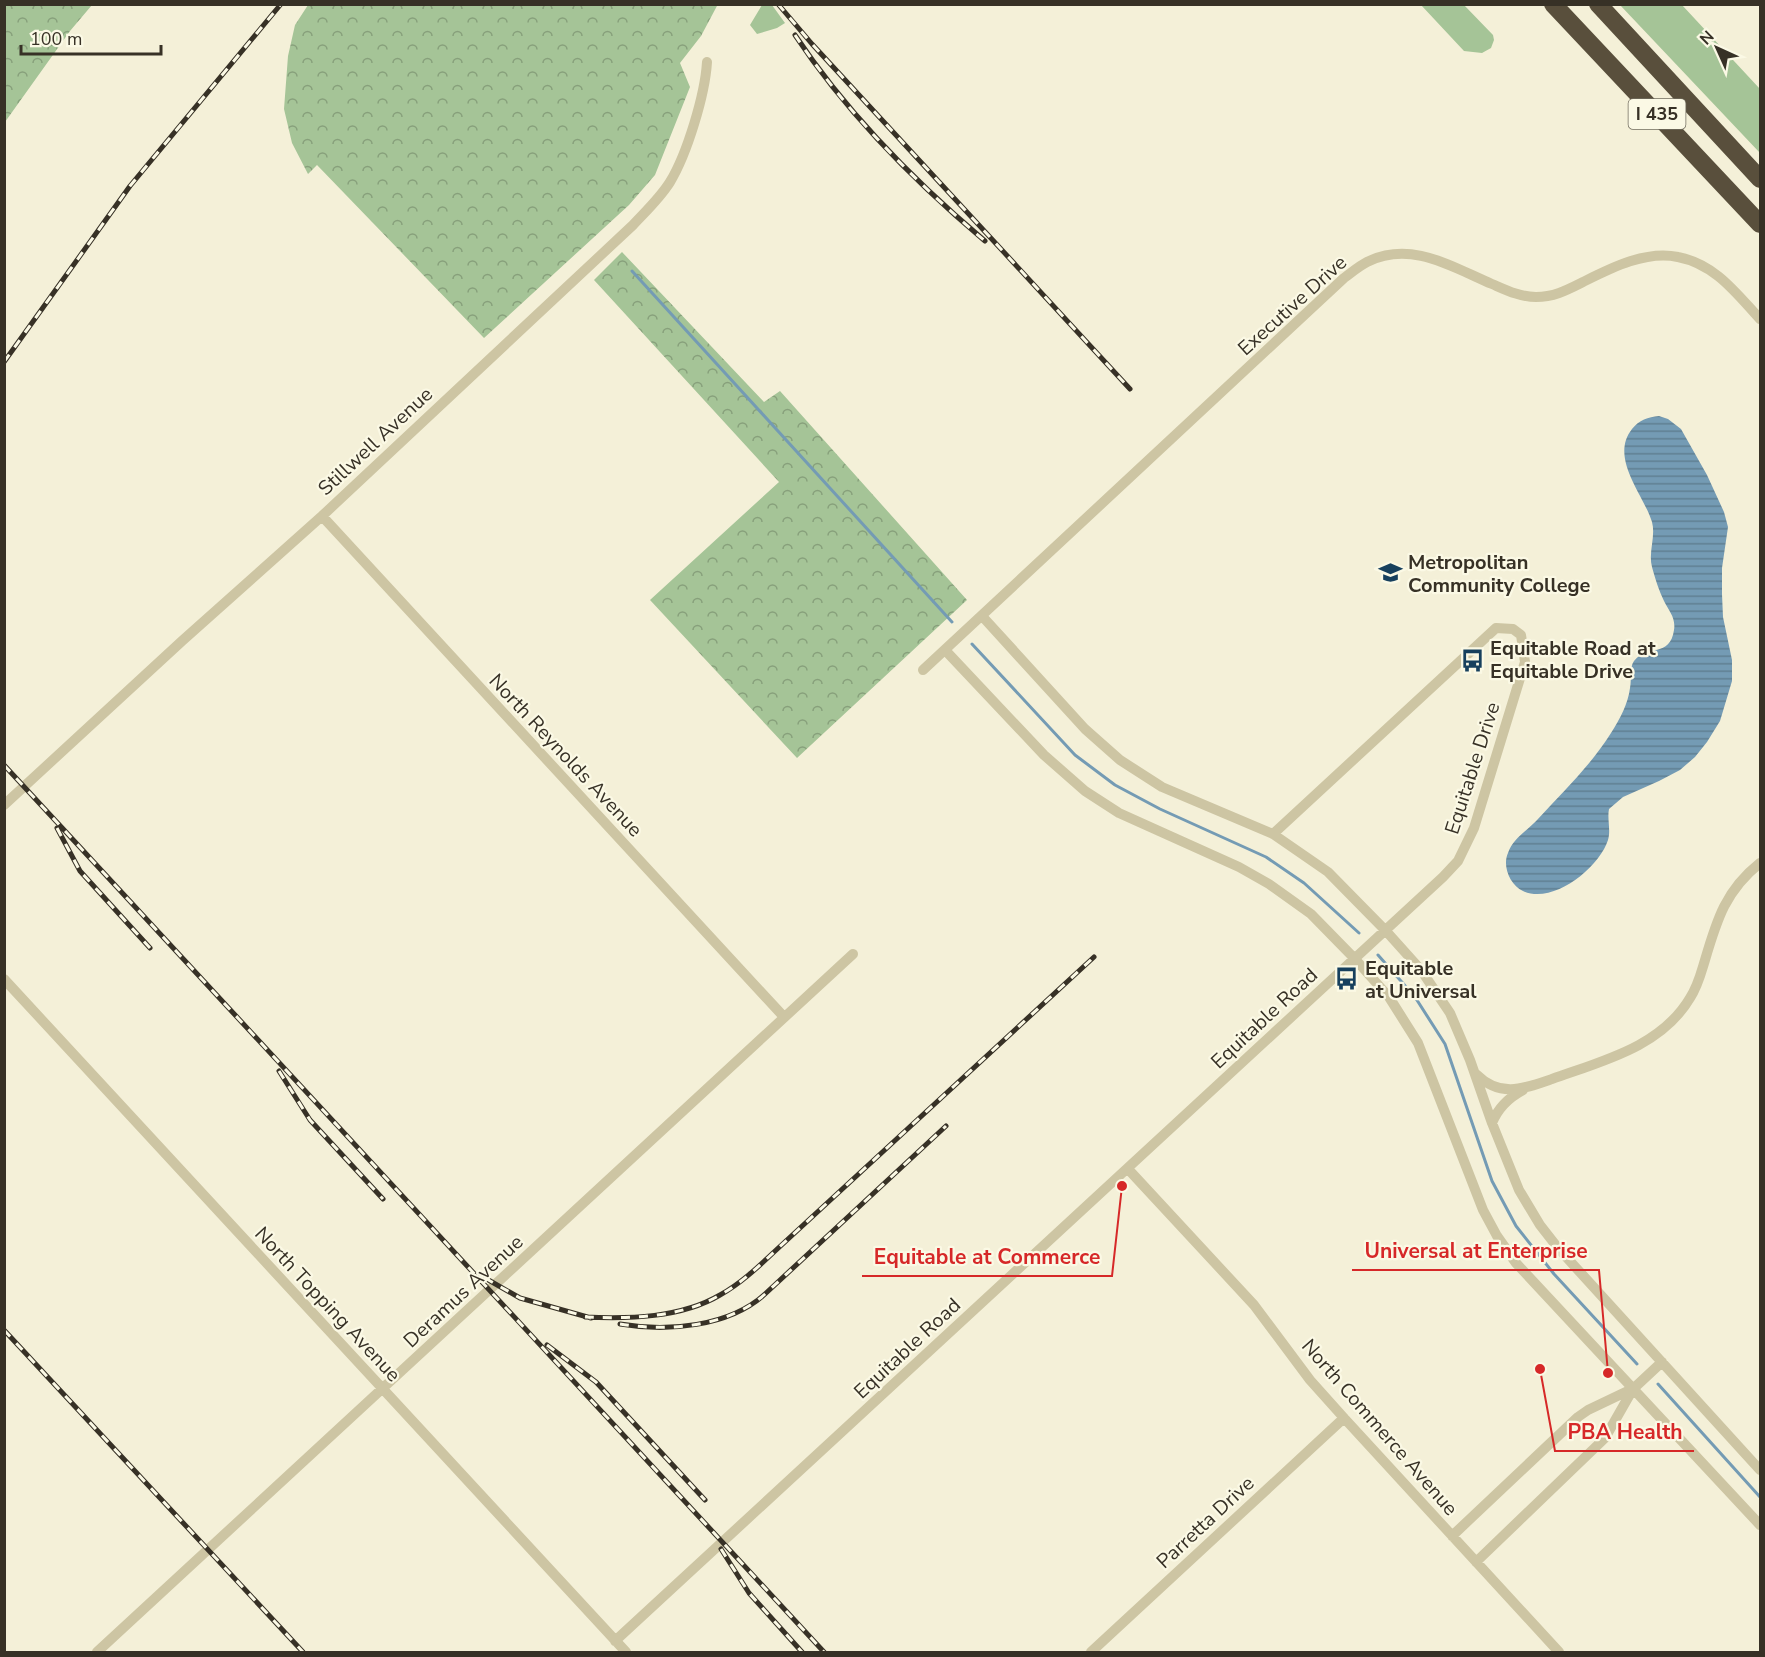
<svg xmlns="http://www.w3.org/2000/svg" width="1765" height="1657" font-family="'Nunito Sans',sans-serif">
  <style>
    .grass { fill: #a5c497 }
    .forest { fill: url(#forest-crowns) }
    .water { fill: url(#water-rules) }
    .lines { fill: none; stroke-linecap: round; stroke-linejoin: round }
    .stream { stroke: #749bb4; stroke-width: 3 }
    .street { stroke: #cdc5a3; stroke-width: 10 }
    .highway { stroke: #594f3c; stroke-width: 18 }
    .rail-casing { stroke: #373126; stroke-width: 5 }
    .rail { stroke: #fbf9e5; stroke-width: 3; stroke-dasharray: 9; stroke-linecap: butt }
    .labels { text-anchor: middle; stroke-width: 4.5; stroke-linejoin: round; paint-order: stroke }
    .shield { fill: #fbf9e5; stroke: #726d5f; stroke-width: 1.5 }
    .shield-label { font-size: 18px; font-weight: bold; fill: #373126 }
    .street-label { font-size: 20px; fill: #373126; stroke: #fbf9e5 }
    .poi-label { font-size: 20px; font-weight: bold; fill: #373126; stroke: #fbf9e5; text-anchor: start }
    .leader { fill: none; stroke: #d62828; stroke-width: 2 }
    .callout-dot { fill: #d62828; stroke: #fbf9e5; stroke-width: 2 }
    .callout-label { font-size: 21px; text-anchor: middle; font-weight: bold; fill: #d62828; stroke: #fbf9e5; stroke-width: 4.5; stroke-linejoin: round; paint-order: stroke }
  </style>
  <defs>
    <pattern id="forest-crowns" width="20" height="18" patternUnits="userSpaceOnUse" patternTransform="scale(1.5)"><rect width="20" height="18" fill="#a5c497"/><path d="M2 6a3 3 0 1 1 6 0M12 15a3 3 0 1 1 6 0" fill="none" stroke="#87a07b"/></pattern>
    <pattern id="water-rules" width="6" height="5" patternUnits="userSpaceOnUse" patternTransform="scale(1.5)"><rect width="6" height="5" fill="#749bb4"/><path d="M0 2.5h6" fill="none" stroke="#607f92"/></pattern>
  </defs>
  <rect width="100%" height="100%" fill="#f4f0d8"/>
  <path class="grass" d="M762,5H772L785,23L777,28L757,34L750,25Z
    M1421,5H1464L1493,35L1494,40L1491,48L1482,53L1464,51Z
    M1620,5H1682L1760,89V153Z"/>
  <path class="forest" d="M5,4L92,5L70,31L5,122Z
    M718,4L701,36L680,63L690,87L655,175L629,205L484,338L317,165L308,174L292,143L284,109L288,56L295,25L308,5Z
    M622,252L764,402L780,391L967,600L797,758L650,600L779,482L594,280Z"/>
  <path class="water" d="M1659,416L1668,419L1681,429L1707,475L1724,512L1728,527L1722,568V594L1723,617L1732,660V681L1720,721L1707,742L1695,757L1680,770L1659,781L1623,797L1609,809C1607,819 1611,830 1608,840C1599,868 1553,905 1523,891C1510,885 1502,866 1508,853C1513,838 1527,831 1538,819C1563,792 1591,765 1611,733C1620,719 1628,704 1630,688C1632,679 1629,668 1634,661C1647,644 1670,658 1674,630C1676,618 1669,611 1664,601C1659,591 1655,578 1652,567C1648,552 1656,537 1652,522C1644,495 1609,458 1632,429C1639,420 1648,417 1659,416Z"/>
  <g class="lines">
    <path class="stream" d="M632,271L952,622
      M972,644L1075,755L1115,785L1160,809L1266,857L1304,883L1359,933
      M1378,955L1415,997L1445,1044L1492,1181L1516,1226L1554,1274L1637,1364
      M1658,1384L1760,1497"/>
    <path class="street" d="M322,516L784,1017
      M982,616L1085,729L1120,760L1162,787L1273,834L1328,872L1386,931L1421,970L1450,1013L1470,1060L1492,1123L1519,1190L1540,1225L1558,1248L1760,1470
      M945,650L1044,755L1085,791L1119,813L1239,867L1269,884L1311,914L1355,959L1389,997L1418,1043L1483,1210L1497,1236L1516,1263L1760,1525
      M923,670L1344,278C1351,273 1359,266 1367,262C1411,240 1452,267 1492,284C1506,290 1520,297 1536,297C1554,297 1567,290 1583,282C1611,268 1646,250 1678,257C1715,264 1736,293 1760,319
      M4,805L182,641L322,516L633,225C646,211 660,198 670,182C687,154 705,95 707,62
      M4,979L626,1652
      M1476,1074C1500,1098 1523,1089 1552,1079C1602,1061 1661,1047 1690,998C1698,986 1701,973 1705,960C1717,919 1726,890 1760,863
      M1492,1123C1498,1108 1508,1098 1523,1090
      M1128,1169L1254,1305L1310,1380L1344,1418L1559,1652
      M1452,1536L1578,1417L1588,1410L1632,1389
      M1476,1562L1605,1438L1633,1389L1662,1362
      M615,1641L1443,877L1458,861L1474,828L1525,662L1521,635L1513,629L1496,628L1273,834
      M97,1652L853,954
      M1091,1652L1344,1418"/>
    <path class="highway" d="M1553,4L1760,224
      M1598,4L1760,179"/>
    <defs>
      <path id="rail" d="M778,4L812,44L1130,389
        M795,35C846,112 914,181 985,241
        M4,362L130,186L281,4
        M4,765L824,1652
        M57,828L80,871L150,948
        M279,1071L310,1120L383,1199
        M485,1278L520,1298L591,1318
        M585,1317C629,1319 681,1318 720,1295C740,1284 757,1268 774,1252L1094,957
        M620,1324C667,1332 729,1327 765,1294L946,1126
        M4,1330L303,1652
        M547,1345L596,1382L705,1500
        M721,1549L749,1593L802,1652"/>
    </defs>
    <use href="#rail" class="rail-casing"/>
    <use href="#rail" class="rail"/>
  </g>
  <defs>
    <symbol id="university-bare" viewBox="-9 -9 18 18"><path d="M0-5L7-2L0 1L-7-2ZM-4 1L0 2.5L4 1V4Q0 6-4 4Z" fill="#17405d" stroke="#fbf9e5" stroke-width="2.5" paint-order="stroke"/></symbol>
    <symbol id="bus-bare" viewBox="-9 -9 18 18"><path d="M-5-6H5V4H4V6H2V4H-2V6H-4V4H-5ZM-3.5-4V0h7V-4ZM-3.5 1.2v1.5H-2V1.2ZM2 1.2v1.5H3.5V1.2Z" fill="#17405d" stroke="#fbf9e5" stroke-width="2.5" paint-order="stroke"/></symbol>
  </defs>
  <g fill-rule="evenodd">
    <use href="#university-bare" x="1374" y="556" width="33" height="33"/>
    <use href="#bus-bare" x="1456" y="644" width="33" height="33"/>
    <use href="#bus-bare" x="1330" y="962" width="33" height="33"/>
  </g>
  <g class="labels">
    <rect class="shield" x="1628.5" y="99" width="57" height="30" rx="4.5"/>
    <g class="shield-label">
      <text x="1657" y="120">I 435</text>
    </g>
    <g class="street-label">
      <text transform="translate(1292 305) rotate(-42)" y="7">Executive Drive</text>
      <text transform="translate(375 441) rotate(-43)" y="7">Stillwell Avenue</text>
      <text transform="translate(566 755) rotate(47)" y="7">North Reynolds Avenue</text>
      <text transform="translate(1472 768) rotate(-72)" y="7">Equitable Drive</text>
      <text transform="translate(1264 1018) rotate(-43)" y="7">Equitable Road</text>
      <text transform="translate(463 1291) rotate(-43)" y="7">Deramus Avenue</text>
      <text transform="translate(328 1304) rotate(47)" y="7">North Topping Avenue</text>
      <text transform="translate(907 1348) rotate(-43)" y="7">Equitable Road</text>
      <text transform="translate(1380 1427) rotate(49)" y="7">North Commerce Avenue</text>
      <text transform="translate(1205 1522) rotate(-43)" y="7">Parretta Drive</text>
    </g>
    <g class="poi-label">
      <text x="1408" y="569">Metropolitan<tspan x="1408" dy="23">Community College</tspan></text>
      <text x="1490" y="655">Equitable Road at<tspan x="1490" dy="23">Equitable Drive</tspan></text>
      <text x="1365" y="975">Equitable<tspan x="1365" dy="23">at Universal</tspan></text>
    </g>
  </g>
  <path class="leader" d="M1608 1373L1599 1270H1352M1122 1186L1112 1276H862M1540 1369L1555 1451H1694"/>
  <g class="callout-dot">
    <circle cx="1608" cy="1373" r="6"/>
    <circle cx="1122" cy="1186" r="6"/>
    <circle cx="1540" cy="1369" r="6"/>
  </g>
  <g class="callout-label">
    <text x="1476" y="1258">Universal at Enterprise</text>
    <text x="987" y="1264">Equitable at Commerce</text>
    <text x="1625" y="1439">PBA Health</text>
  </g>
  <rect width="1765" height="1657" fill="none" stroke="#373126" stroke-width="12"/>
  <g transform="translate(1717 48) rotate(315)" stroke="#fbf9e5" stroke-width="4.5" paint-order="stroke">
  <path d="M0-4.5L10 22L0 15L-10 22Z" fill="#373126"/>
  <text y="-9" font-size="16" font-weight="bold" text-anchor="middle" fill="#373126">N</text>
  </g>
  <path d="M21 45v9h140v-9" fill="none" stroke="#373126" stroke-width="3"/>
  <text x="30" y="45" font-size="18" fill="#373126" stroke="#fbf9e5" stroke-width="4.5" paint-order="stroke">100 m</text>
</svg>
